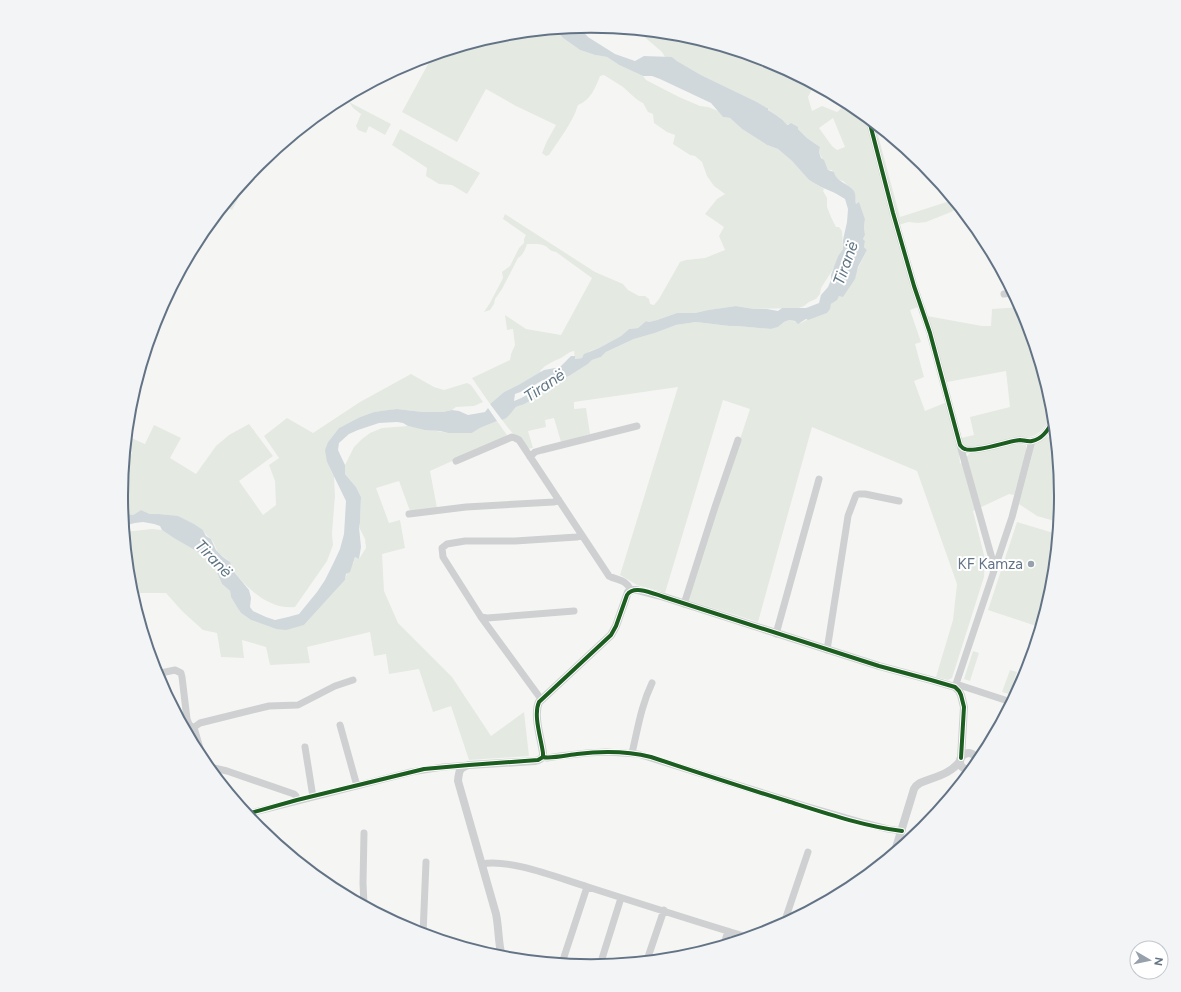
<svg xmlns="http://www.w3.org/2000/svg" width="1181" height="992" font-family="Figtree,sans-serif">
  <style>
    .green { fill: #e4e9e2; fill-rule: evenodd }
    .water { fill: #d1d8dc; fill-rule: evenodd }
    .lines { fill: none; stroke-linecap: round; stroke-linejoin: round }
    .minor { stroke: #cfd0d1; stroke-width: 7 }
    .tertiary { stroke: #cfd0d1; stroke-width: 8 }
    .cycleway-casing { stroke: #fff; stroke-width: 6 }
    .cycleway { stroke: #1b5e20; stroke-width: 4 }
    .poi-dot { fill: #96a1ac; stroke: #fff; stroke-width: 1.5 }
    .labels { text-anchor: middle; stroke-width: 4; stroke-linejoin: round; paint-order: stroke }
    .poi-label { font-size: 15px; fill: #637386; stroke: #fff; text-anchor: end }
    .water-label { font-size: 16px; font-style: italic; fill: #5f7583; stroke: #fff }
    .rim { fill: none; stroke: #637386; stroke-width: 2 }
  </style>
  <rect width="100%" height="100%" fill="#f5f6f4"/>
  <path class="green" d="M555,29L563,38L580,50L595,55L607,57L619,65L643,76L646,80L679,97L700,106L708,107L718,111L723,117L730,118L742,129L767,145L778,149L792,161L809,180L824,189L823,191L827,198V207L831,217L836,227H839L842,231L843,249L838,256L835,266L821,288L820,294L816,299L809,302L804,306L799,308L754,309L736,306L708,310L695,313H677L657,320L649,322L646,321L638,328L629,329L621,336L599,348L590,351L582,358L575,359L574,351L570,352L561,358L554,361L545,366L540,371L542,373L504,392L490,404L472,378L510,360L511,354L515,345L513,329L507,330L505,315L526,329L561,335L592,278L556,252C551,251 550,250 547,247C542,243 533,244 527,244C525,250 523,255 518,258L502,289L495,299L494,304L490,310L484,312L490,303L503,278L502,272L510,266L519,248L524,243V239L526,235L503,219L505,214L595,272L623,284L628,290L639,296H645L649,299L650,304L654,305L659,299L680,262L686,260L705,258L725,250L719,236L724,227L705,214L717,199L725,194L714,186L707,176L702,162L695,156L690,155L673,144L675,135L667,132L654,123L653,114L648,112L643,103C636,100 629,92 623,87C617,83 610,79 604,75L600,76C596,87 590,101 578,105C573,122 559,140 549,155L546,156L542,153L547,141L556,125L516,106L486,89L457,142L402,112L433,55L499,35Z
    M631,30L682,35L771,62L814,85L808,97L812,111L822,106L837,112L847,103L852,105L868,119L918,307L910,310L921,342L915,344L924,377L914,381L925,411L947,402L959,452L960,464C965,459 968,453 975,451C983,448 1019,442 1026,445V452L1014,495L1009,494L973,511L985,559L984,577L952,678L948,680L936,677L953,620L957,584L917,471L812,427L758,622L687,600L750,409L723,400L665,593L637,585L620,575L678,387L574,402V409L586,408L590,434L561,442L554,418L545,420L546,427L528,431L533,448L527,449L509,429L502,420C509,417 511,412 516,407C520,405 524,405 528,402C534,398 536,394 544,393L548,388L554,385L556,382L569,376L588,364L592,360L601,357L606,352L634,339L655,333L676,325L696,322L729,326H737L771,329L778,327L784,322L789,320L801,323C807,319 820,315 827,313L831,304L836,300L839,296L846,292L867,250L864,247L865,241L863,239L865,235L864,227L865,219L859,203L856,204L854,191L843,181L839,180L835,177L832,170H828L819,152L820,147L807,138L798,129L785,123L783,120L779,117L771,112L767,108L757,102L701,75L677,61L672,57H665L662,52L641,34H634ZM833,118L845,147L837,150L832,146L819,128Z
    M349,102L391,124L385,135L369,126L366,133L358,130L356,126L361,114L353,108Z
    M872,122L875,124L900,217L953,200L959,207L951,212L926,222L918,223L908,222L899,225Z
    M400,129L480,173L467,194L452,185L439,184L426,176L427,168L392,145Z
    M258,163L232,210L224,205L258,164Z
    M1020,307L1025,316L1052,405C1053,415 1046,428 1037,434C1030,439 1018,437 1010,439C995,441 979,449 964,446L961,438L974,435L970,417L1010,407L1006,371L947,382L927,316L982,326H991L992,309Z
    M411,374L434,387L444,390L467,383L471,385L483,402L474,406L456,407L452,410L443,412H423L397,409L374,412L360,417L339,428L328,442L327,462L334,476L335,496L332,533L333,545L327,561L295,607C272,610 249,591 236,574C234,570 233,566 230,563C228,559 222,556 219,553C215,549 215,543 211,539C208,536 206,535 203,530L167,515L159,514H150L141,510L133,515L128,514L124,511H122L121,496L123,469L132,453L127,447H125L127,435L129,437L145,444L154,425L181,438L170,458L196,474L216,446L229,435L249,424L273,456L239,481L263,515L276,505L275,481L269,465L279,458L264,436L287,418L313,433L360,402Z
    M497,421L507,435L503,438L430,471L437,508L410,511L399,481L376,488L389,523L400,520L405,548L382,554L384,591L398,623L452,677L491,736L524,712L529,756L469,760L451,706L433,712L419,669L389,674L386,654L374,656L370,632L307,647L310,663L270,665L266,647L242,640L244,658L221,657L217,633L203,630L182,611L166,593H139L131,591L124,532L152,529L162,530L198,552L209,559L215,568L222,584L230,591L231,597L241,613L251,620L276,629L304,625L345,580C347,570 353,567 355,557L359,559L366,548L365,539L359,527L360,523L361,497L356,487L345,474V465L354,447L362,439L370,433L382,428L408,426L448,433H472L480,428Z
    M1054,432L1060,496L1058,522L1037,516L1019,504L1035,444L1040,439L1051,436Z
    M1017,522L1057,534L1051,588L1039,627L988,610Z
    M973,651L979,653L970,681L964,679Z
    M1010,670L1017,672L1009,694L1002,692Z
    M1018,672L1025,675L1014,696L1011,695Z"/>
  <path class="water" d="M579,27L588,37L615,54L635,61L644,56L672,57L677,61L701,75L757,102L767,108H768V110C772,113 777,115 780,118C784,120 784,123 788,125L791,123L798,127V129L807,138L820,147L819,152L821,158L824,160L828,170L834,172C836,182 848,183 854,191C856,194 855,200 856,204L859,202L865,219L864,227L865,235L863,239L865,241L864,247L867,250L858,267L855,279L843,297L839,296L837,300L831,304L830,309L827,313L808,320L806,319L798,324L795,321L789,320L784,322L778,327L771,329L737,326H729L696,322L676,325L655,333L634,339L606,352L601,357L592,360L588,364L569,376L556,382L555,385L548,388L544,393C536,394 534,399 528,402C524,405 520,405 516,407C511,412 509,418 502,420L490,404L504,392L520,384L544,370L555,368L558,369L571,356H575V359L582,358L584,354L599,348L621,336L629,329L638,328L646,321L649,322L657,320L677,313H695L708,310L736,306L754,309H767L778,311L782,308H806L819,303L821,295L828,287L831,280V275L838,256L843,249V240L847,222L848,209L845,199L835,193L821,187L809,180L792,161L778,149L767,145L742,129L730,118L723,117L711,103L660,79L652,76H643L619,65L607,57L595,55L580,50L563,38L555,29ZM543,380L545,381C536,389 526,397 514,401L515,394L526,390Z
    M488,408L497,421L480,428L472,433H448L440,431L425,430L408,426L403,423L397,422L379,423L358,430L349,434L339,443L338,450L345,465V474L356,487L361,497L360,523L359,527L361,547L359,559L355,557L350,572L346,574L345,580L304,625L286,630L276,629L251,620L241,613L237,607L231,597L230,591L222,584L215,568L209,559L198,552L174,538L162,530L160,526L154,524L143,522L135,523L123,526L122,511H124L128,514L133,515L141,510L150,514H159L178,516L194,524L203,530L206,536L211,539L216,550L223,557L230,562L235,573L249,590L251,598L250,607L253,611L266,617L275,620L288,617L299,614L317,592L325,580L333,564L340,549L344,534L346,501L327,462L325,450L328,442L339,428L360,417L374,412L388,410L397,409L423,412H443L452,410L459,411L468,415L485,412Z"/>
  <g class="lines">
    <path class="minor" d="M869,120L893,213L914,286L930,333L960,445C962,447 962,448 965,449C975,453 1008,441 1020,440C1023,440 1028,442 1032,441C1043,439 1049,429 1053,420
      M1004,294L1012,293
      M960,445L993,562V570
      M530,457L535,452L542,450L637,426
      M456,461L512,437L515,438L519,440L609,576C619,581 625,579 631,590
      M409,514L466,507L554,502L559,500
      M684,604L715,507L738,440
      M481,617L487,618L574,611
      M776,634L819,479
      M827,650L846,529L848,516L856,495L859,494H865L899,501
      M156,674L175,670L181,673L182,677L187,719L189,724L195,731L204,762
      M956,684L1011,702
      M955,687L1012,517L1032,441
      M541,699L481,617L443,557L442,548L447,544L465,541H515L577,537L582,535
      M340,725L357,786
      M193,728L200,723L269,706L298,705L335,686L353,680
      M305,747L313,797
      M632,753C638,728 641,706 652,683
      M543,757L547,758L560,756L587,753L606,752L638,754L805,806L864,823L888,829L902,831
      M209,768H214L227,771L294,794L296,796L297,800
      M252,813L256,825
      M247,814L411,772L443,767L469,765
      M482,864C509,858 561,879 588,887C641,904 694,921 747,937
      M364,905L363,883L364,833
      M784,923L808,852
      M423,934L426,862
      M724,944L728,931
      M647,960L664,910
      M562,963L587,887
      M600,965L621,898"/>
    <path class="tertiary" d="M971,770C968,770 965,770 962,767C953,756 975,744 977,763
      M895,851L914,789L916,786L920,783C934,777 951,774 960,761
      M502,957C498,943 499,928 496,914L458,781C459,771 459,768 469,765L535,761C541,760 543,758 543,753C541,738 533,715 539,702L611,635L616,626L628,592L633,590H637L664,597L879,666L931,680L955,687L959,691L961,695L964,707L961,758"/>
    <defs>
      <path id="cycleway" d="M869,120L893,213L914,286L930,333L960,445C962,447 962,448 965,449C975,453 1008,441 1020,440C1023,440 1028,442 1032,441C1043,439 1049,429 1053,420
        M543,757V753C541,738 533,715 539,702L611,635L616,626L627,595C634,584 654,594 664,597L879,666L931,680L955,687L959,691L961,695L964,707L961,758
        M247,814L297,800L424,769L469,765L538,760L543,757C550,759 568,755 577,754C602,751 627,751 651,757C696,772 742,787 787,801C825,813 863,826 902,831"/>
    </defs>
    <use href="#cycleway" class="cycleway-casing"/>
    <use href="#cycleway" class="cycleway"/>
  </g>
  <circle class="poi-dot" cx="1031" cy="564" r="4"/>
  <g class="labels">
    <g class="poi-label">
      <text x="1023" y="569">KF Kamza</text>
    </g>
    <g class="water-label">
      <text transform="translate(845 263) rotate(-70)" y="6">Tiranë</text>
      <text transform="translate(544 385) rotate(-34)" y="6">Tiranë</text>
      <text transform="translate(214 558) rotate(46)" y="6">Tiranë</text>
    </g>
  </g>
  <path d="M0 0H1181V992H0ZM128 496a463 463 0 1 1 926 0a463 463 0 1 1-926 0Z" fill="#f3f4f5" fill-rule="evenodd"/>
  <path class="rim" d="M128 496a463 463 0 1 1 926 0a463 463 0 1 1-926 0Z"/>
  <g transform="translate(1149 960) rotate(99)"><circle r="19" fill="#ffffff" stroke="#c1c7cf"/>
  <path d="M0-3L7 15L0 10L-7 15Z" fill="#96a1ac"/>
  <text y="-6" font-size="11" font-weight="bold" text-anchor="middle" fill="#637386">N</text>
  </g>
</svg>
